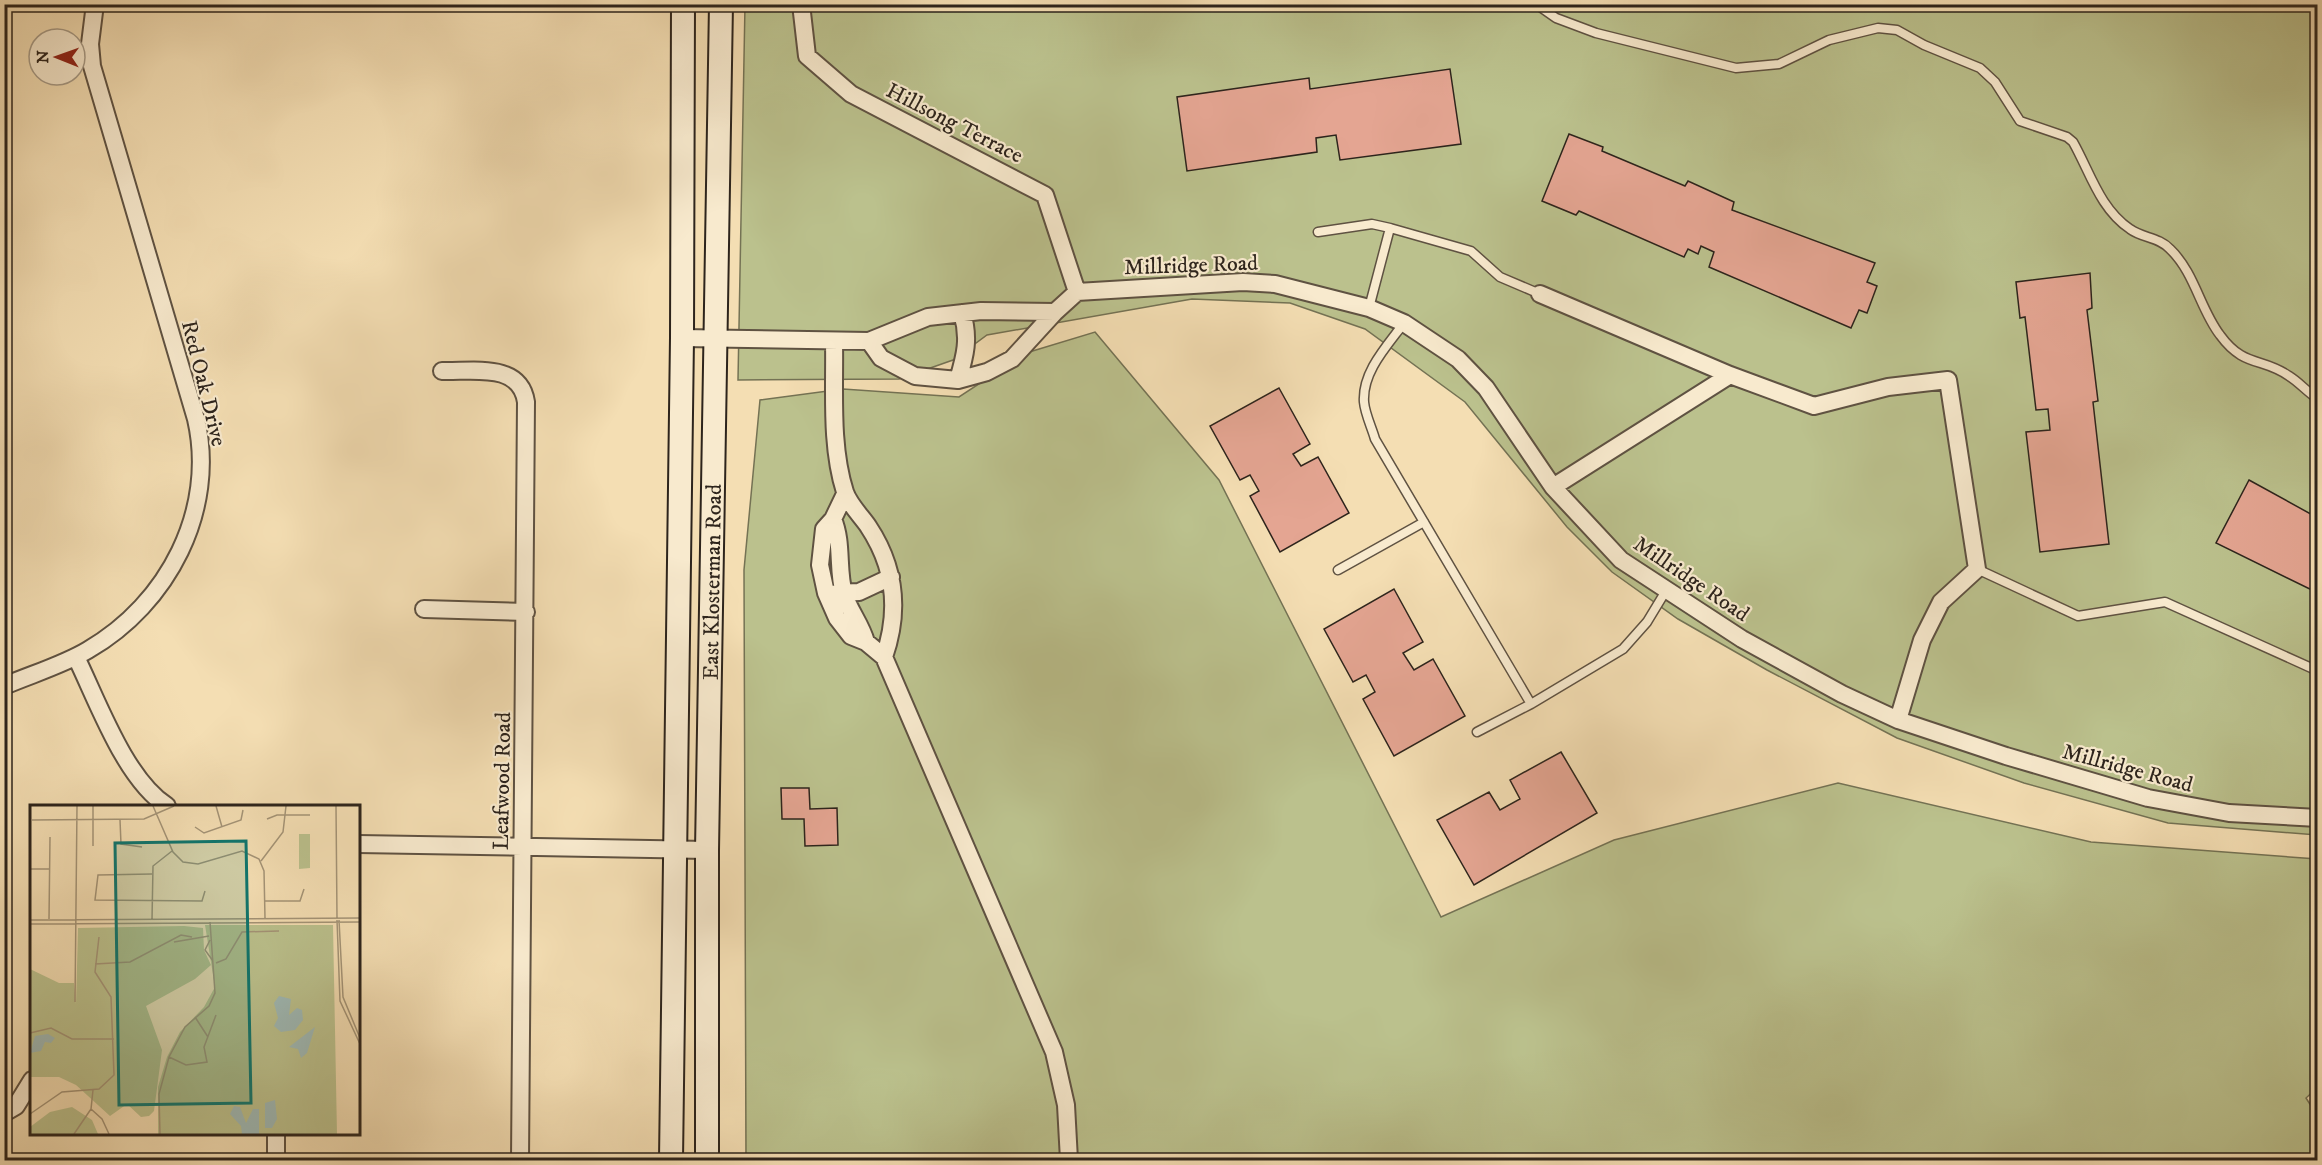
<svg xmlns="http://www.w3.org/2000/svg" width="2322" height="1165" font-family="'IM FELL DW Pica',serif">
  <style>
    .green { fill: #bbc18d; stroke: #747254; stroke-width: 1.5 }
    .building { fill: #e4a592; stroke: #2d241c; stroke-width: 1.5 }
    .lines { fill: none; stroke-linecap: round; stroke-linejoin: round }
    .lane-casing { stroke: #5f5242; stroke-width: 11 }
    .street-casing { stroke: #5f5242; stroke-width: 20 }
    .secondary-casing { stroke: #2d241c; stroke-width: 26 }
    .lane { stroke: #f8eace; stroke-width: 8 }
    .street { stroke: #f8eace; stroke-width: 16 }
    .secondary { stroke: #f8eace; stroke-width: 22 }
    .labels { text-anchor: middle; stroke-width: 4.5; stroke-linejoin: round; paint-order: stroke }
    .street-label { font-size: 22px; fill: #2d241c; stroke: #f8eace }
    .inset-road { fill: none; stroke: #a49477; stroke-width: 1.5 }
    .view { fill: #0f766e; fill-opacity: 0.15; stroke: #0f766e; stroke-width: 3 }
    .inset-edge { fill: none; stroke: #2d241c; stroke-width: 3 }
  </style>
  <rect width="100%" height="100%" fill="#f4deb3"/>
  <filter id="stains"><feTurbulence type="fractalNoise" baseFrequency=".00333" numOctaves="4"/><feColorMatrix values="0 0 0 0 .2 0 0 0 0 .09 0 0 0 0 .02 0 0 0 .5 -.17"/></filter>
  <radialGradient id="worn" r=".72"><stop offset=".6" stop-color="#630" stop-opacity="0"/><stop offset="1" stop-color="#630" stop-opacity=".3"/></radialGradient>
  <path class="green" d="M745,5H2317V835L2168,823L2024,783L1897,738L1767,670L1678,619L1612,572L1567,527L1465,402L1365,329L1290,303L1192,299L987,335L953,360L899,379L738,380Z
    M1095,332L1219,480L1441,917L1614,840L1838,783L2091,842L2317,859L2318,1087L2306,1098L2317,1115V1160H746L744,570L760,400L843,389L959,397L1026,353Z"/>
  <path class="building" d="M1450,69L1461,144L1340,160L1336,135L1316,138L1317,152L1187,171L1177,97L1309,78L1310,89Z
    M1569,134L1603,147L1602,151L1685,186L1688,181L1734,202L1732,210L1875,263L1867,282L1877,286L1867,313L1859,310L1851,328L1709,267L1714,252L1701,246L1698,254L1688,249L1684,257L1579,211L1576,215L1542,201Z
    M2090,273L2092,308L2087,310L2098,401L2093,402L2109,544L2040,552L2026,432L2050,430L2048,409L2036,410L2025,317L2020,318L2016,282Z
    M1279,388L1310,444L1293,454L1301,466L1318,457L1349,513L1280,552L1250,496L1259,491L1250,475L1240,480L1210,426Z
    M2249,480L2318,518V593L2216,543Z
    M1394,589L1423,642L1403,653L1414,670L1433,659L1465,716L1394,756L1363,699L1375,692L1366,675L1353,682L1324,629Z
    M1561,752L1597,813L1474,885L1437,820L1489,792L1500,810L1520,799L1510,780Z
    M781,788H809L810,809L837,808L838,845L805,846L804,819H782Z"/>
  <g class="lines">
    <defs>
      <path id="lane" d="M1536,4L1556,18L1596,33L1736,68L1779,64L1829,40L1878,28L1897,30L1924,45L1980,68L1995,82L2020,121L2067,137L2073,142C2090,172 2100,209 2130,229C2142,238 2159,237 2170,249C2195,273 2200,309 2220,335C2244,368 2262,357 2289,376C2299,382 2307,392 2318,399
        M1390,228L1471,251L1500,277L1540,294
        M1318,232L1372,224L1390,228L1369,308
        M1404,323C1387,346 1362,372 1364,402C1365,414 1372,428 1375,439L1531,704L1623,649L1647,622L1667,589
        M1977,569L2078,616L2165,602L2318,671
        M1338,570L1424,522
        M1477,732L1531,704"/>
      <path id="street" d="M801,4L807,56L851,94L1045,195L1077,292
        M1540,294L1730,375L1814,406L1888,387L1948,380L1977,569L1941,602L1922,640L1898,720
        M682,338L869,341L928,317L981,311L1055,312
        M834,341C835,390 830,445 845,492C849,504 861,516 868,526C896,568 900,611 884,657
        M869,341L881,358L915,376L958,380L987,372L1012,359L1055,312L1077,292L1243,282L1275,284L1369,308L1404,323L1458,359L1486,388L1553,487L1621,560L1742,639L1842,694L1898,720L2006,756L2148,798L2229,813L2318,818
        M442,371C473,372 520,362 526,402L520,1160
        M958,380C965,356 970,338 962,313
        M1553,487L1730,375
        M845,494L833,519L824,529L820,565L826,593L837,618L851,636L866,642L884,657L1054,1052L1066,1105L1069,1160
        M833,519C843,543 837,569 844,594C850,612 861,624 866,642
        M836,593L859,592L891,577
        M424,609L526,612
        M76,657C98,702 125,779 167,806
        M4,686C32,674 63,665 88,650C168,604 217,510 196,419L92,66L90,44L95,4
        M358,844L707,850
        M4,1113L16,1106L32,1080
        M276,1160V1134"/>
      <g id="secondary">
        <path d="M671,1160L682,338L683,4"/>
        <path id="s1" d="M707,1160V850L721,4"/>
      </g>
    </defs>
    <use href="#lane" class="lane-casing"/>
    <use href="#street" class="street-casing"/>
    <use href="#secondary" class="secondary-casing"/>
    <use href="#lane" class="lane"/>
    <use href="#street" class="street"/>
    <use href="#secondary" class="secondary"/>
  </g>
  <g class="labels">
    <g class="street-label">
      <text transform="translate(955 122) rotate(27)" y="8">Hillsong Terrace</text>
      <text transform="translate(1191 264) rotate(-2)" y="8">Millridge Road</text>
      <text transform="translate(205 383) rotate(76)" y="8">Red Oak Drive</text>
      <text transform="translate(1692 578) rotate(34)" y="8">Millridge Road</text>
      <text dy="8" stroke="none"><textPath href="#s1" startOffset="578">East Klosterman Road</textPath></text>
      <text transform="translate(2128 767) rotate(15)" y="8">Millridge Road</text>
      <text transform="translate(501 781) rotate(-89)" y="8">Leafwood Road</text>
    </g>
  </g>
  <g transform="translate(30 805)">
    <rect width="330" height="330" fill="#f4deb3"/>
    <path d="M269,29H280V63L269,64ZM175,120H303L307,329H128V282L137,252L150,227L174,202L185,182ZM154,121L173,123L174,145L181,160L165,174L116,201L132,245L124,306L119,311L111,312L97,299L80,311L46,280L29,272H0V164L29,178H44L46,199L48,123ZM42,302L62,315L68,329H0V322L20,307Z" fill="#bbc18d"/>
    <path d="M249,191L261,194L259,210L267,203L272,205L273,215L265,225L251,227L244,221L248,213L244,198ZM285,222L277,248L271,253L268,244L259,242ZM18,229L25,233L21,238L15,237L11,246L0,248L5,231ZM245,295L247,314L242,323H235V298ZM204,301L210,302L216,318L223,304H229V329H212L211,321L200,309Z" fill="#9fbab6"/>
    <path class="inset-road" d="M63,1V41M123,1L143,47L153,57L168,59L212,46L229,54L234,66L235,113M186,1L192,22M306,1L307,113M237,14L247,10H280M2,15L114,14L144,1M90,15L91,39L112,42M165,22L174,28L211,15L213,5M231,56L253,27L256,1M0,64H19M122,69L68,70L65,95L172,96L175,86M235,96H270L274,84M19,114L20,32M0,115L330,113M122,115L123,61L142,46M307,115L310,196L330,239M309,115L313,192L330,233M0,119L330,117M180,135L175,145L183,156M144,137L179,131M186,158L196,154L212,127L249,126M65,159L100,157L151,130L162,132M45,197L47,1M165,212L178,232M0,228L21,223L42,234H84M139,252L156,260L177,257L174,242L186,210M61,304L72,314L79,329M61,304L63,285M0,309L32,287L69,284L84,270L81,192L65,167L69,132M44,329L61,304M130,329L129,289L139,252L155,222L179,201L185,188L180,117"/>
    <path class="view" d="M216,36L221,298L89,300L85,38Z"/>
    <rect width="330" height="330" class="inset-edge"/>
  </g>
  <rect width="2322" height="1165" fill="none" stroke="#f4deb3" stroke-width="24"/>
  <rect x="6" y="6" width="2310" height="1153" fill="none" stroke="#2d241c" stroke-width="3"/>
  <rect x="12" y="12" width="2298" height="1141" fill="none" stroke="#2d241c" stroke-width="1.5"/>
  <g transform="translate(57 57) rotate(271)"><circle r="28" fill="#f8eace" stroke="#a79b87" stroke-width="1.5"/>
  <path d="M0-4.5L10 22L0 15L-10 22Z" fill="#8f2418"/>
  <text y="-9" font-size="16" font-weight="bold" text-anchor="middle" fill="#2d241c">N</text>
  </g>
  <rect width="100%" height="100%" filter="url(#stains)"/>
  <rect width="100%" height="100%" fill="url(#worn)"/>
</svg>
